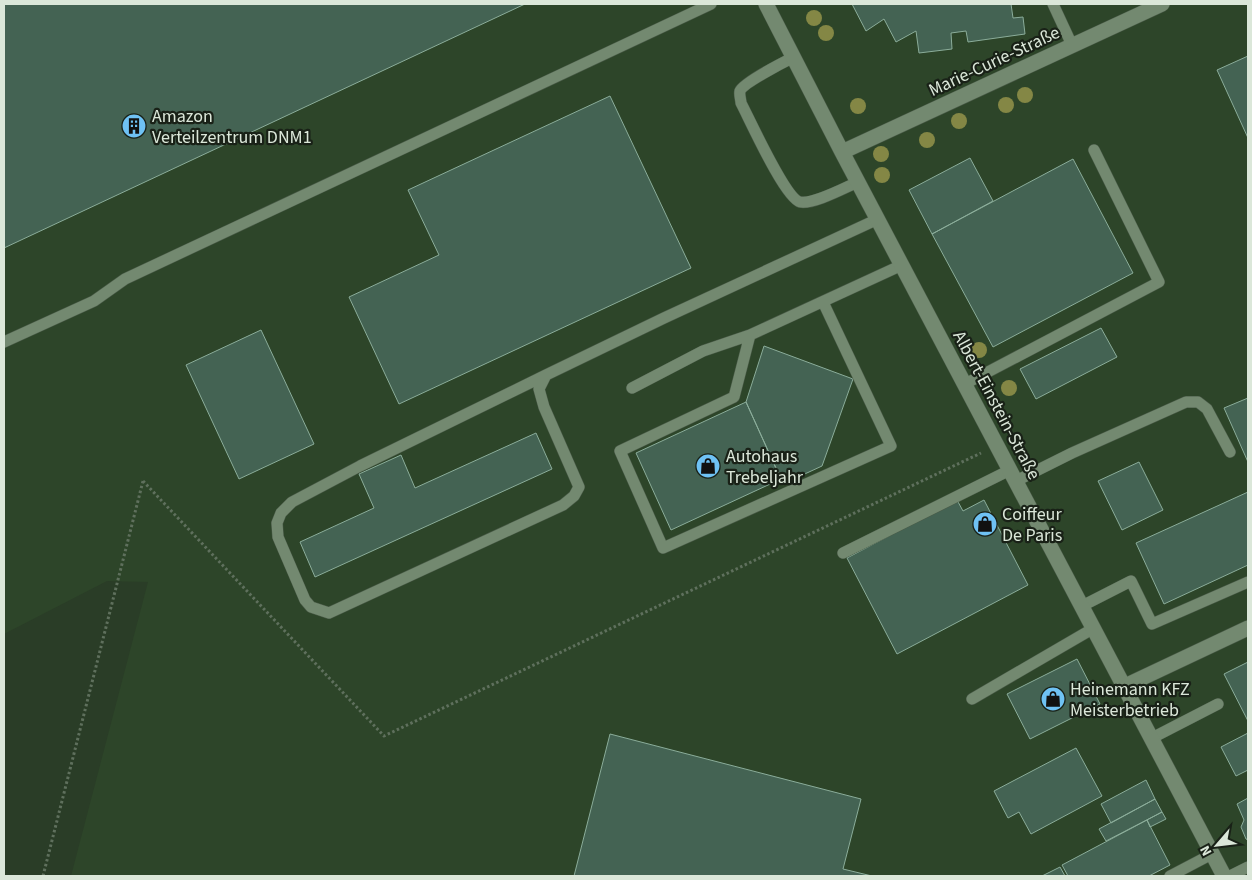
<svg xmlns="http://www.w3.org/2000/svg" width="1252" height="880" font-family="'Source Sans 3',sans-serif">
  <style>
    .built { fill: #2d4529 }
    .building { fill: #446353; stroke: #8bad9a }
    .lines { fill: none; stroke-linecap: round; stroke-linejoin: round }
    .lane-casing { stroke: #4a5b48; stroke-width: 12 }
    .street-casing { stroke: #4a5b48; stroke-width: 16 }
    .path { stroke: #5f705d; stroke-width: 3; stroke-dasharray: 2.5 2.5; stroke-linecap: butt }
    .lane { stroke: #738970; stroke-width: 11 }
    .street { stroke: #738970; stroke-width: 15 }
    .tree { fill: #848745 }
    .labels { text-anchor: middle; stroke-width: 4.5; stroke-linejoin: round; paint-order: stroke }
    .street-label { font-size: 18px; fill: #dbe7d9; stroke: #192117 }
    .poi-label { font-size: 18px; fill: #dbe7d9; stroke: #192117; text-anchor: start }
  </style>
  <rect width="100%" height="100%" fill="#2a3d27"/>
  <path class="built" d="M4,4H1248V876H71L148,582L107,581L4,634Z"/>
  <path class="building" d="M4,4H525L4,248Z
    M852,4H1011L1013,18L1023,17L1025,34L968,42L966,31L951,33L952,49L919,53L916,31L896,42L884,19L866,31Z
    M1248,56V138L1217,70Z
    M610,96L691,268L399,404L349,297L439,255L408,190Z
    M970,158L993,201L932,234L909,190Z
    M1073,159L1133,273L993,347L932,234Z
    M1101,328L1117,357L1036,399L1020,369Z
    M261,330L314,444L239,479L186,365Z
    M764,346L853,379L822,466L783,484L746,402Z
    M1248,398V462L1224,408Z
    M746,402L781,479L671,530L636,453Z
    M536,433L552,469L315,577L300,542L374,508L359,474L401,455L415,488Z
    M1139,462L1163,510L1122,530L1098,481Z
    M1248,492V565L1164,604L1136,543Z
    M957,500L963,511L984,500L1028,585L897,654L847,558Z
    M1077,659L1100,704L1030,739L1007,694Z
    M1248,662V721L1224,674Z
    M1248,733V770L1236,776L1221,747Z
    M610,734L861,799L843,869L872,876H574Z
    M1076,748L1102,796L1031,834L1019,812L1008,818L994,791Z
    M1146,780L1155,799L1111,823L1101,804Z
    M1248,798V840L1246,839L1241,827L1244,820L1237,804Z
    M1155,799L1162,812L1106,841L1099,829Z
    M1162,812L1166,819L1150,827L1147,820Z
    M1147,820L1170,865L1149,876H1068L1062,865Z
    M1060,867L1065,876H1042Z"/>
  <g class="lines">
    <defs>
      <path id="lane" d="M1053,4L1072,45
        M794,57C784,62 743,83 740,91C739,95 741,100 741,103C750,120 785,198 800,202C813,205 846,187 858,182
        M823,302L891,446L663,548L620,451L734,397L750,335L902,265
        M4,342L94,301L125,279L711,4
        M546,375L360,466L292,502L281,513L277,523L278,537L305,600L311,607L329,613L563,505L574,496L579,487L544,407L539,389L546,375L664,318L878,219
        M965,384L1159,282L1094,150
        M632,388L703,351L750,335
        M1016,481L1072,453L1186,402H1198L1207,409L1230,452
        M843,553L1010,470
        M1082,606L1131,581L1152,624L1248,582
        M972,699L1094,628
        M1152,738L1218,704
        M1170,876L1212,854
        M1230,876L1248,867"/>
      <path id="street" d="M766,4L842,152L1224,876
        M842,152L1162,4
        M1125,686L1248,628"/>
    </defs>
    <use href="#lane" class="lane-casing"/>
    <use href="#street" class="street-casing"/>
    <path class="path" d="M143,481L384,736L981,453
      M43,876L143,481"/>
    <use href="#lane" class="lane"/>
    <use href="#street" class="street"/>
  </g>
  <g class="tree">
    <circle cx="814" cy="18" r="8"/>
    <circle cx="826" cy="33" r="8"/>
    <circle cx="1025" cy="95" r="8"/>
    <circle cx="1006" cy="105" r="8"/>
    <circle cx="858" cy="106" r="8"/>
    <circle cx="959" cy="121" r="8"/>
    <circle cx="927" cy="140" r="8"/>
    <circle cx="881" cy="154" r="8"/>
    <circle cx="882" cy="175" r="8"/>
    <circle cx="979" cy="350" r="8"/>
    <circle cx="1009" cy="388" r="8"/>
  </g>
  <defs>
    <symbol id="building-disc" viewBox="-11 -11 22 22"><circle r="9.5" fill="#6fc2f4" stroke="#192117"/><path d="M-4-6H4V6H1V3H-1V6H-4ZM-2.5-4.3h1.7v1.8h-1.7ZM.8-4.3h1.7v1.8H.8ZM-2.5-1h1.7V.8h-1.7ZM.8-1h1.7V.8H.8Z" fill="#111"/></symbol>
    <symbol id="shop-disc" viewBox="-11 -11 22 22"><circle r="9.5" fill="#6fc2f4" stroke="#192117"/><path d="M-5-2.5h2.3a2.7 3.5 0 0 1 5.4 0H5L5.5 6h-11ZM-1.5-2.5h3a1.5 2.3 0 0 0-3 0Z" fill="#111"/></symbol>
  </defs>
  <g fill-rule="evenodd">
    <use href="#building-disc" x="120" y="112" width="28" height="28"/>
    <use href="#shop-disc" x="694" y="452" width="28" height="28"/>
    <use href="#shop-disc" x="971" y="510" width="28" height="28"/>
    <use href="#shop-disc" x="1039" y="685" width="28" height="28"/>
  </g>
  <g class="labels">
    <g class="street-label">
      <text transform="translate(994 61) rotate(-25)" y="6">Marie-Curie-Straße</text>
      <text transform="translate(997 405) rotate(62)" y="6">Albert-Einstein-Straße</text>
    </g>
    <g class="poi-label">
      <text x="152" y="122">Amazon<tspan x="152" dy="21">Verteilzentrum DNM1</tspan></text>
      <text x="726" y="462">Autohaus<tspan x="726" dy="21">Trebeljahr</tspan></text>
      <text x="1002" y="520">Coiffeur<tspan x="1002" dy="21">De Paris</tspan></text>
      <text x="1070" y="695">Heinemann KFZ<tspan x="1070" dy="21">Meisterbetrieb</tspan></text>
    </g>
  </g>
  <rect width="1252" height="880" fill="none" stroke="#dbe7d9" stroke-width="10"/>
  <g transform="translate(1217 845) rotate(242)" stroke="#192117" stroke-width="4" paint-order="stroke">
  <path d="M0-4L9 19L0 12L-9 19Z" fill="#dbe7d9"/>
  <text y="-8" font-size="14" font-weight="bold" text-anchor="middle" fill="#dbe7d9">N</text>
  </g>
</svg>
